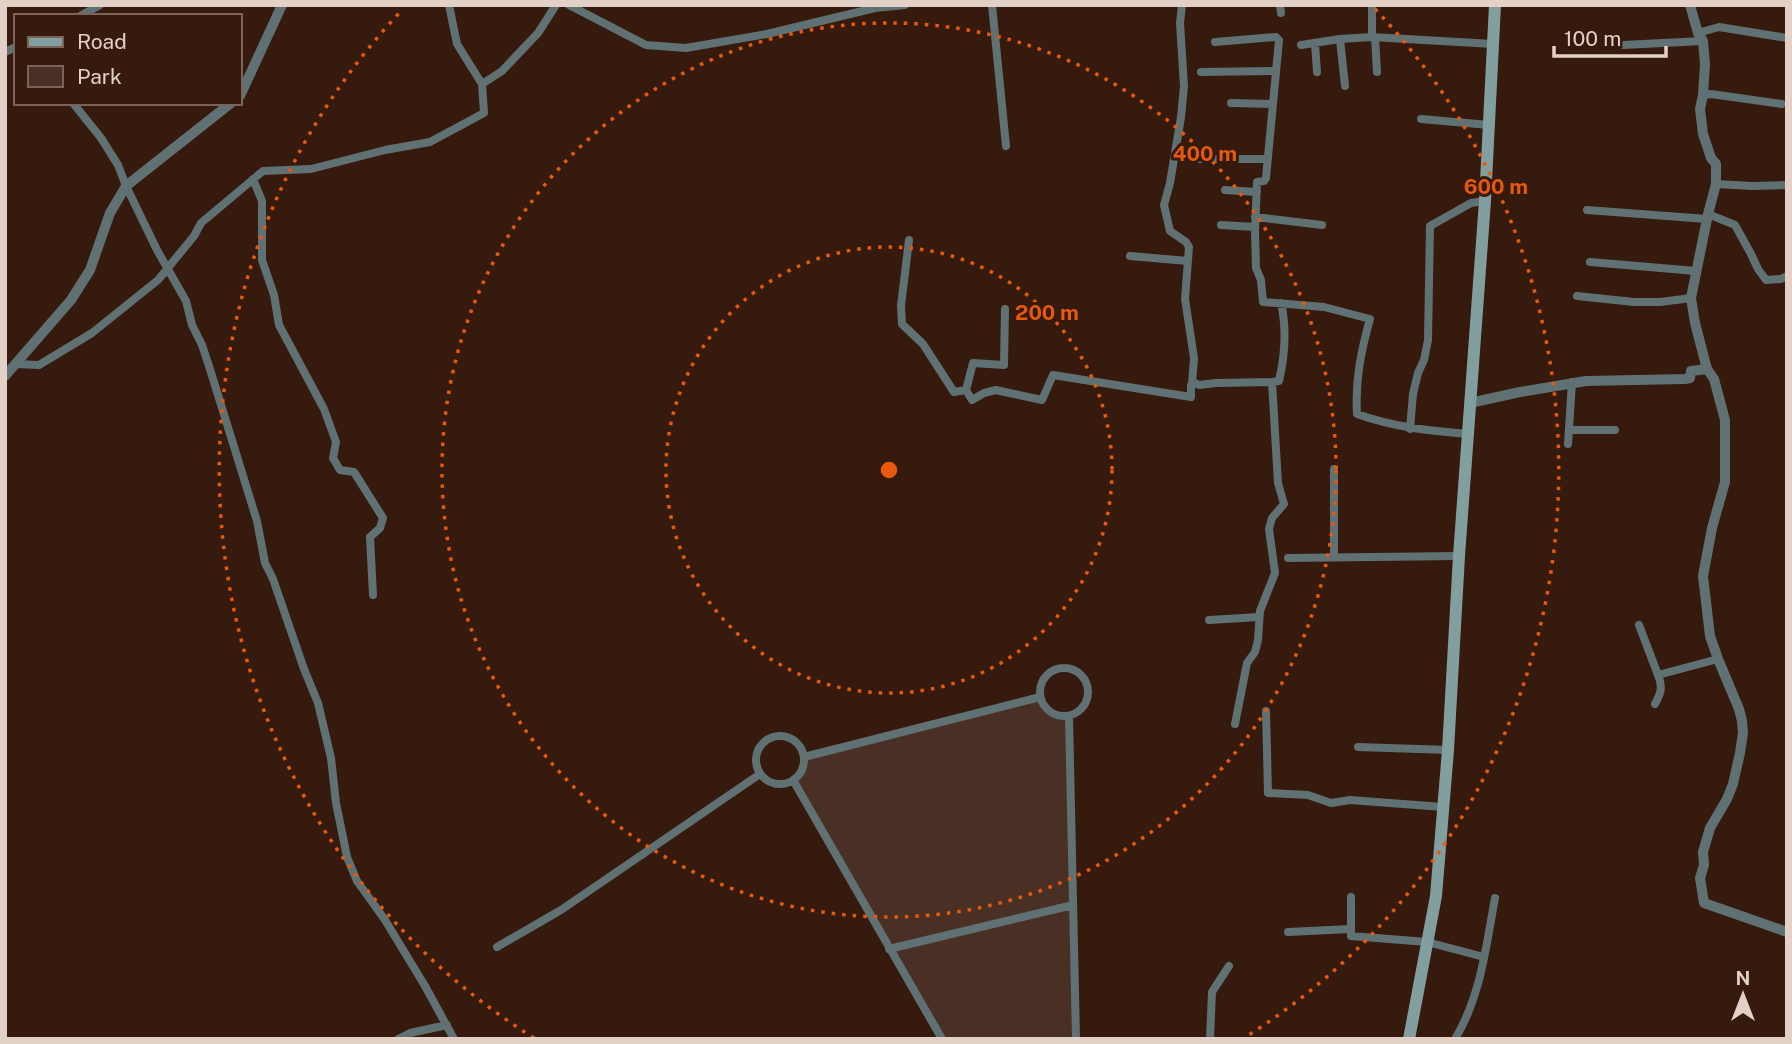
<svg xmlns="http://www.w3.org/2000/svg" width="1792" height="1044" font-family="'Public Sans',sans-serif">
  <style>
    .green { fill: #4a3024 }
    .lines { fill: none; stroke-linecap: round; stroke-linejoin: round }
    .minor { stroke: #5f7172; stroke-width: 8 }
    .tertiary { stroke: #5f7172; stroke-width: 10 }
    .secondary { stroke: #819f9f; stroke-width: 12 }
    .ring { fill: none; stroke: #e8590c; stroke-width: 3.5; stroke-dasharray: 3.5 7 }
    .centre { fill: #e8590c; stroke: #351a0d; stroke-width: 3.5 }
    .ring-label { font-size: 21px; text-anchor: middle; font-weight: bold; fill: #e8590c; stroke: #351a0d; stroke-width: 6; stroke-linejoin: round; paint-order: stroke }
  </style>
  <rect width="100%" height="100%" fill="#351a0d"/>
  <path class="green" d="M1040,697C1046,710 1054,716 1069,716L1076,1039H942L793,780C801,773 803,767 804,757Z"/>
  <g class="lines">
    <path class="minor" d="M449,5L457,44L482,84
      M569,5L646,45L686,48L767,34L875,8L905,5
      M992,5L1006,146
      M1182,5L1180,23L1184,86L1181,117L1170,183L1164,205L1170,231L1186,242L1189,247L1185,299L1194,358L1192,383
      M1280,5L1281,13
      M80,16L100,5
      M1698,33L1719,27L1787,38
      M1372,37V5
      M1375,37L1377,72
      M1340,39L1345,86
      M1215,42L1276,37L1279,40L1266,178L1264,181L1257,182L1255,231L1256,268L1261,280L1263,302L1324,307L1370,319C1361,351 1355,381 1357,414C1393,427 1430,431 1468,434
      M1315,44L1317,72
      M1301,45L1340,39L1372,37L1493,44
      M1623,45L1703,41
      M5,52L16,47
      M1201,72L1276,71
      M1703,95L1711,94L1782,104
      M73,103L101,138L118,165L126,186L157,250L186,301L192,325L202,345L209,366L257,521L265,563L273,579L304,669L318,703L331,758L336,803L347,857L357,881L385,920L425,986L454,1039
      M1231,103L1273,104
      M1421,119L1489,125
      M1198,159H1268
      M253,179L262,201V260L274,295L279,325L324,409L336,442L333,458L340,470L354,472L383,518L380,528L370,537L373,595
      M1716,184L1752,186L1787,185
      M1225,190L1257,192
      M1587,210L1707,219
      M1708,214L1735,225L1751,254L1758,269L1766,280L1781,279L1787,276
      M1255,217L1322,225
      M1221,225L1255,227
      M909,240L901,306L902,324L923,344L954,392L966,390L972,400L984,393L996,390L1042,400L1053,375L1191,397V385L1195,383L1199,385L1216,383L1272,382
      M1130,256L1188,261
      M1590,262L1696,271
      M1577,296L1634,302H1660L1691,298
      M15,364L39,365L92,333L158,280L194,236L201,223L263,171L311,169L385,150L430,142L484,113L482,84L502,71L538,33L556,5
      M966,390L973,363L1004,365L1005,309
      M1410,429L1413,394L1418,373L1424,360L1428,340L1430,226L1471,203L1485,201
      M1569,430H1615
      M1568,444L1572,382
      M1334,469V557
      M1288,558L1459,556
      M1209,620L1259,617
      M1639,625L1658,675L1718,659
      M1040 692a24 24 0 1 1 48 0a24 24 0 1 1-48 0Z
      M1655,704C1661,693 1663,687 1658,675
      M1266,711L1268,793L1308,795L1331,803L1350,800L1443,807
      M1069,716L1076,1039
      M1235,724L1247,663L1255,652L1258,640L1260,611L1275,573L1269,529L1272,518L1284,504L1278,483L1272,382L1279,381C1285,355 1287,329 1281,303
      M756 760a24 24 0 1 1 48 0a24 24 0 1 1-48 0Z
      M1358,747L1448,750
      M804,757L1040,697
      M793,780L942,1039
      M1351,897V936L1427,942L1484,957
      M1288,932L1350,929
      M497,947L561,910L760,774
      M889,949L1073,905
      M398,1039L410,1033L447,1025
      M1210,1039L1212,992L1229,966
      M1455,1039C1481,996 1486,946 1495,898"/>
    <path class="tertiary" d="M1690,5L1698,33L1703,41L1705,64L1703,95L1700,109L1703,134L1711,158L1716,164V184L1708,214L1691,298L1695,323L1707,369L1714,379L1725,420V482L1712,528L1703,576L1710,636L1718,659L1739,709L1742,721L1743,733L1740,753L1733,784L1727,799L1710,828L1703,852L1704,865L1700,878L1704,903L1787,932
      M240,96L282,5
      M5,376L71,300L90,270L110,213L126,186L231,103
      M1470,403L1520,392L1586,381L1685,379L1690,378L1691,371L1707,369"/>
    <path class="secondary" d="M1409,1039L1436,896L1448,750L1459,556L1485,201L1495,5"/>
  </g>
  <g class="ring">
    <circle cx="889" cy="470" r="223"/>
    <circle cx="889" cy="470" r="447"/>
    <path d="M534 1038A670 670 0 0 1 403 9M1375 9A670 670 0 0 1 1244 1038"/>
  </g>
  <circle cx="889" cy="470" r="10" class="centre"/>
  <g class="ring-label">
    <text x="1205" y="161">400 m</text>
    <text x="1496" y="194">600 m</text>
    <text x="1047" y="320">200 m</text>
  </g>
  <rect width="1792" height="1044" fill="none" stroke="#e3d0c7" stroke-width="14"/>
  <rect x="14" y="14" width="228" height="91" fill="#351a0d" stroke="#7b6357" stroke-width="2"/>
  <rect x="28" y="37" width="35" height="10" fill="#819f9f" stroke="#7b6357" stroke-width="2"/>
  <text x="77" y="49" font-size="21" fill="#e3d0c7">Road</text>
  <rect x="28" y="66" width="35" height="21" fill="#4a3024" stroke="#7b6357" stroke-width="2"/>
  <text x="77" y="84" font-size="21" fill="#e3d0c7">Park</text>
  <g transform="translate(1743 995)" stroke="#351a0d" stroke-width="5" paint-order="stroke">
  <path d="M0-5L12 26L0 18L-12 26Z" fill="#e3d0c7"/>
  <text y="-10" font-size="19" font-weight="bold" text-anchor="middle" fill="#e3d0c7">N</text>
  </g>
  <path d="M1554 46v10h112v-10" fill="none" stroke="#e3d0c7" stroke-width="3.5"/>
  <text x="1564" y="46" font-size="21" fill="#e3d0c7" stroke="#351a0d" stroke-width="5" paint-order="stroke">100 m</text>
</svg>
